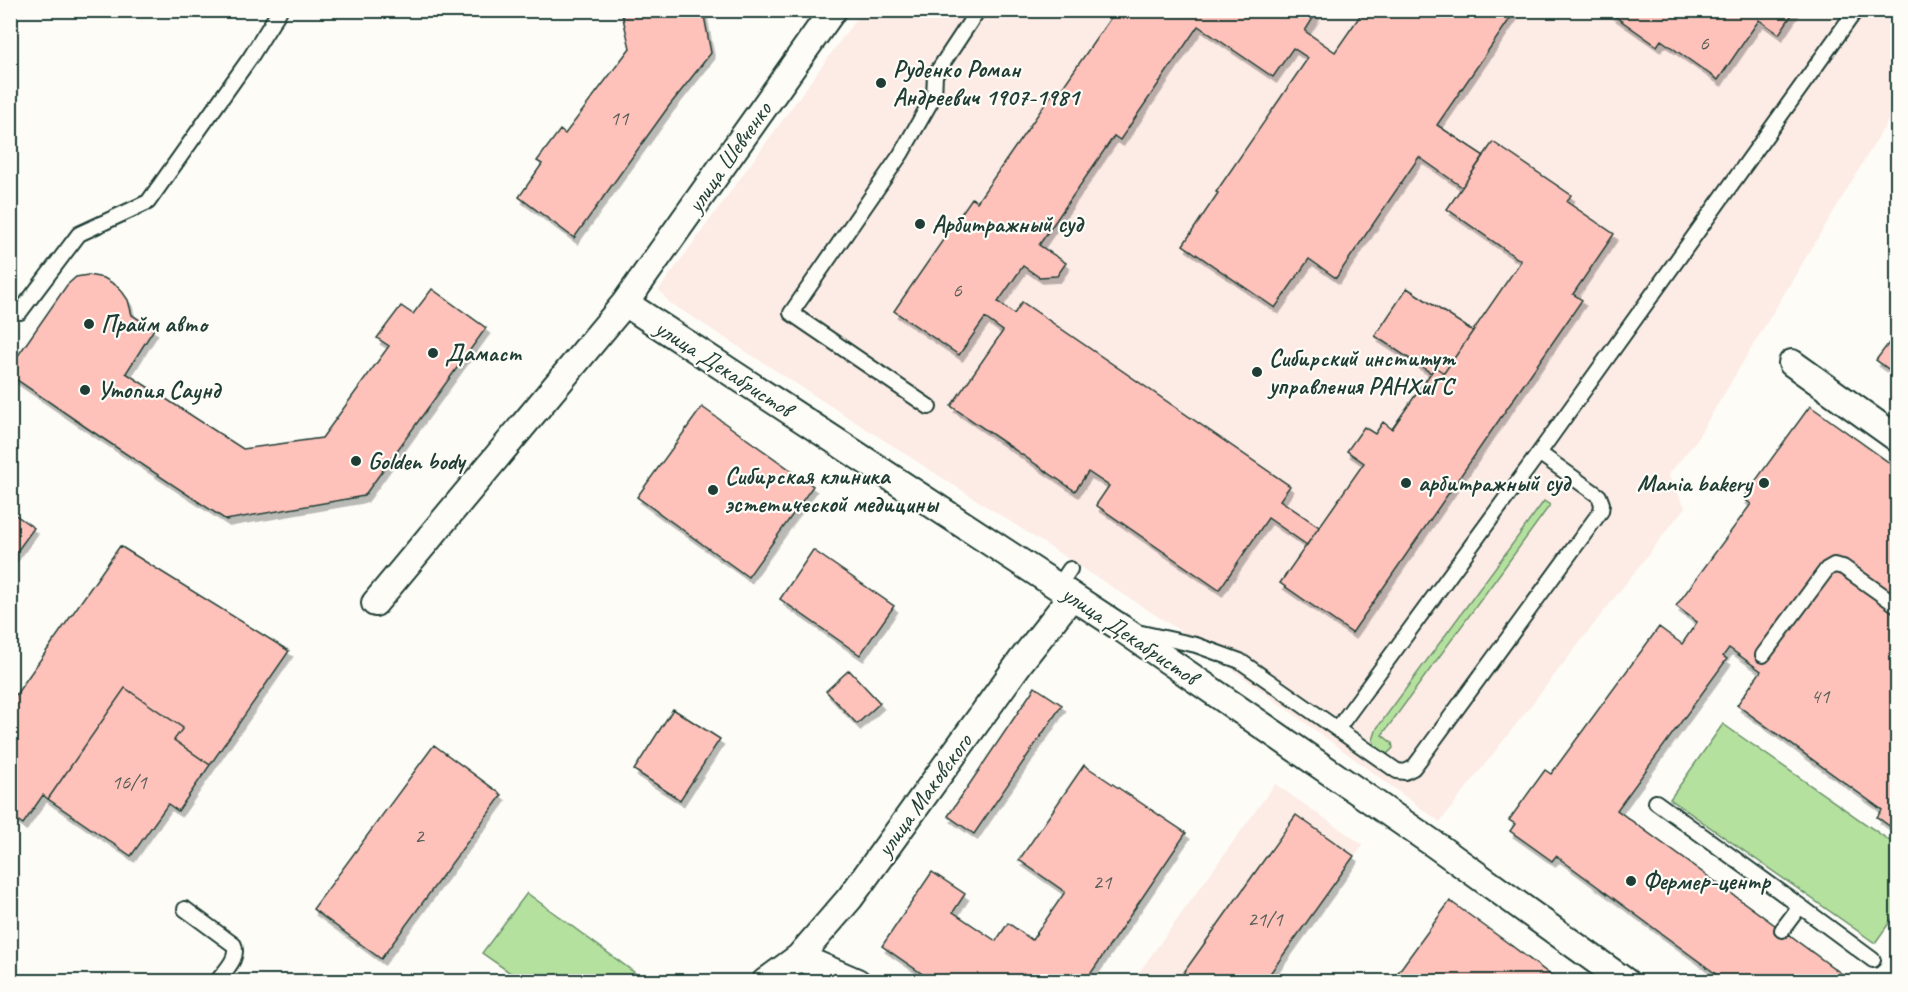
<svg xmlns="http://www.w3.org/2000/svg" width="1908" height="992" font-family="Caveat,sans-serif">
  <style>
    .built { fill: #fdebe5 }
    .green { fill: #b5e19f; stroke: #6a8f6a; stroke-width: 1.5 }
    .building { fill: #fec2bb; stroke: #1f3d34; stroke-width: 1.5; filter: url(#shadow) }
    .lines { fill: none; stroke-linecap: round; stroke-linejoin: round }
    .lane-casing { stroke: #1f3d34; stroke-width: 18 }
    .street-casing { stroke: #1f3d34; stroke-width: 30 }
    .lane { stroke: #fdfcf7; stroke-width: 14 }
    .street { stroke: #fdfcf7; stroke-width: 26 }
    .poi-dot { fill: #1f3d34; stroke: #fdfcf7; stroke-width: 2 }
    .labels { text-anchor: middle; stroke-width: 4.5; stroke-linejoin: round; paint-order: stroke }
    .number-label { font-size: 21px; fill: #575e56 }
    .poi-label { font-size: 24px; font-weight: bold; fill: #1f3d34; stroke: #fdfcf7; text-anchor: start }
    .street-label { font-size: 24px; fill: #1f3d34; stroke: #fdfcf7 }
  </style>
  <defs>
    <filter id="shadow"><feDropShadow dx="3.5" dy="6" stdDeviation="0" flood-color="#0004"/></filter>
  </defs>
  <rect width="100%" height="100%" fill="#fdfcf7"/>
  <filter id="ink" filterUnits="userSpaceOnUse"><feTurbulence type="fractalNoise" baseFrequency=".0167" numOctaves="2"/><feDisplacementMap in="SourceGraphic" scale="12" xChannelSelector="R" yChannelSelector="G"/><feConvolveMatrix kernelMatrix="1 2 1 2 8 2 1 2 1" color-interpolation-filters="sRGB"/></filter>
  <g filter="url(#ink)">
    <path class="built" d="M862,11H1897V106L1695,442L1668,475L1685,507L1440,822L1179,630L669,302L659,290Z
      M1275,784L1363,845L1266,981L1132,982Z"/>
    <path class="green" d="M1544,501L1550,505L1382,735L1392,743L1393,748L1387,754L1376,749L1373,740L1377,728Z
      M1723,724L1897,846V912L1875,943L1670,799Z
      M527,893L635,973L629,981H522L482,953Z"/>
    <path class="building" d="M621,10H703L711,53L669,106L574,238L519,197L542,164L537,161L560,130L565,134L630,48Z
      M1116,10H1318L1305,31L1335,52L1364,10H1516L1437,125L1484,156L1462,187L1419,157L1336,278L1309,259L1275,308L1183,245L1218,193L1216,192L1308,58L1293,48L1273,77L1198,26L1120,140L1114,136L1039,245L1066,263L1057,276L1039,277L1023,266L998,302L1014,314L1022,302L1290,486L1280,500L1319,527L1307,545L1268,518L1219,590L1096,505L1109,486L1088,472L1075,491L951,406L1003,331L985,318L959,355L894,311L972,198L977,202L1052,94L1056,97Z
      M1606,10H1795L1779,34L1759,20L1718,80L1661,40L1657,46Z
      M1493,142L1571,195L1567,202L1614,234L1573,294L1582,300L1352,633L1280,583L1364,463L1347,451L1364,427L1375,434L1383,422L1392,429L1435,367L1444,373L1521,261L1447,209Z
      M88,275L104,278L119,287L128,300L132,315L154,329L126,373L243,449L322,438L389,346L377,338L401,306L413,314L432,289L486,328L364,496L226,520L87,428L10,375V367L67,285L76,277Z
      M1407,288L1473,331L1444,373L1435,367L1431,373L1375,336Z
      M1898,331V376L1876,360Z
      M1810,406L1898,469V832L1877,817L1882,810L1737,705L1761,671L1729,648L1723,656L1727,659L1617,810L1853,982H1727L1556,856L1552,861L1510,831L1515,824L1509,820L1545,770L1551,774L1659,627L1682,644L1697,622L1676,606L1751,504L1743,498Z
      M702,407L813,486L748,577L637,497Z
      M10,511L34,528L10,561Z
      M120,546L289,651L210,765L174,740L183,728L125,688L48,799L43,795L23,824L10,815V703Z
      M813,550L894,606L860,655L780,599Z
      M849,670L880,703L857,724L826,691Z
      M1035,687L1062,705L974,834L948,816Z
      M125,688L183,728L174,740L210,765L178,811L168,804L131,856L48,799Z
      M673,709L720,739L680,800L634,770Z
      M434,745L502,795L381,959L313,909Z
      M1084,765L1186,833L1085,982H934L882,946L932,872L965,894L953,912L996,941L1008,923L1032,940L1065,892L1019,860Z
      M1296,815L1354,856L1264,982H1177Z
      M1450,901L1508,943L1560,982H1391Z
      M1898,970V982H1889Z"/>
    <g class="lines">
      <defs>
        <path id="lane" d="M10,305L20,312L79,234L148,202L250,58L280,10
          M929,407L791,313L901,154L934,96L935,75L978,10
          M1058,587L1070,569
          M1137,632L1196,645L1240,661L1397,771L1405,772L1413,768L1420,759L1601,511L1602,504L1599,496L1539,453
          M1763,655L1827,569L1834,565L1843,567L1898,606
          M1338,728L1539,453L1856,10
          M1656,802L1800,906L1782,930
          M1800,906L1873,960
          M185,909L234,945C239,959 225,970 217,982"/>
        <path id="street" d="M625,303L1121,628L1434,844L1626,982
          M1792,363L1898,439
          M375,603L625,303L833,10
          M799,957L857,982
          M765,982L799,957L850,898L1021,661L1072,596"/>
      </defs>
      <use href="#lane" class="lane-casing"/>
      <use href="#street" class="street-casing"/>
      <use href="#lane" class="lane"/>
      <use href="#street" class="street"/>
    </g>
  </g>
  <g class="poi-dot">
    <circle cx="881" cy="83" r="6"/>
    <circle cx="920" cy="224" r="6"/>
    <circle cx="89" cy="324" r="6"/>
    <circle cx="433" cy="353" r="6"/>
    <circle cx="1257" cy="372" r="6"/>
    <circle cx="85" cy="390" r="6"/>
    <circle cx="356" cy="461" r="6"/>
    <circle cx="1406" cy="483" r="6"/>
    <circle cx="1764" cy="483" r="6"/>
    <circle cx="713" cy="490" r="6"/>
    <circle cx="1631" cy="881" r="6"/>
  </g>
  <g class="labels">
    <g class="number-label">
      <text x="1704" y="50">6</text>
      <text x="619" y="125">11</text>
      <text x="957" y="297">6</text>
      <text x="1820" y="703">41</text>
      <text x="129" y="789">16/1</text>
      <text x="419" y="843">2</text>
      <text x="1102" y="889">21</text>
      <text x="1265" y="926">21/1</text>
    </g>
    <g class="poi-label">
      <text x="893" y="77">Руденко Роман<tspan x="893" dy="28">Андреевич 1907-1981</tspan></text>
      <text x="932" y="232">Арбитражный суд</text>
      <text x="101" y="332">Прайм авто</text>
      <text x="445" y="361">Дамаст</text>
      <text x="1269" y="366">Сибирский институт<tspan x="1269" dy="28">управления РАНХиГС</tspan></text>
      <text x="97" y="398">Утопия Саунд</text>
      <text x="368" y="469">Golden body</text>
      <text x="725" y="484">Сибирская клиника<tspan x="725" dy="28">эстетической медицины</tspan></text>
      <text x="1418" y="491">арбитражный суд</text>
      <text x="1752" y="491" text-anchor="end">Mania bakery</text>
      <text x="1643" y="889">Фермер-центр</text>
    </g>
    <g class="street-label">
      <text transform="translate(729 157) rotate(-55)" y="8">улица Шевченко</text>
      <text transform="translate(724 368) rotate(33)" y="8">улица Декабристов</text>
      <text transform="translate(1130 635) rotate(34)" y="8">улица Декабристов</text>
      <text transform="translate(924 795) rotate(-54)" y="8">улица Маковского</text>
    </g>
  </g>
  <rect width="1908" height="992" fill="none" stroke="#fdfcf7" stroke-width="36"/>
  <rect x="18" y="18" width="1872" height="956" fill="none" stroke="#1f3d34" stroke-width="2" filter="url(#ink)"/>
</svg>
